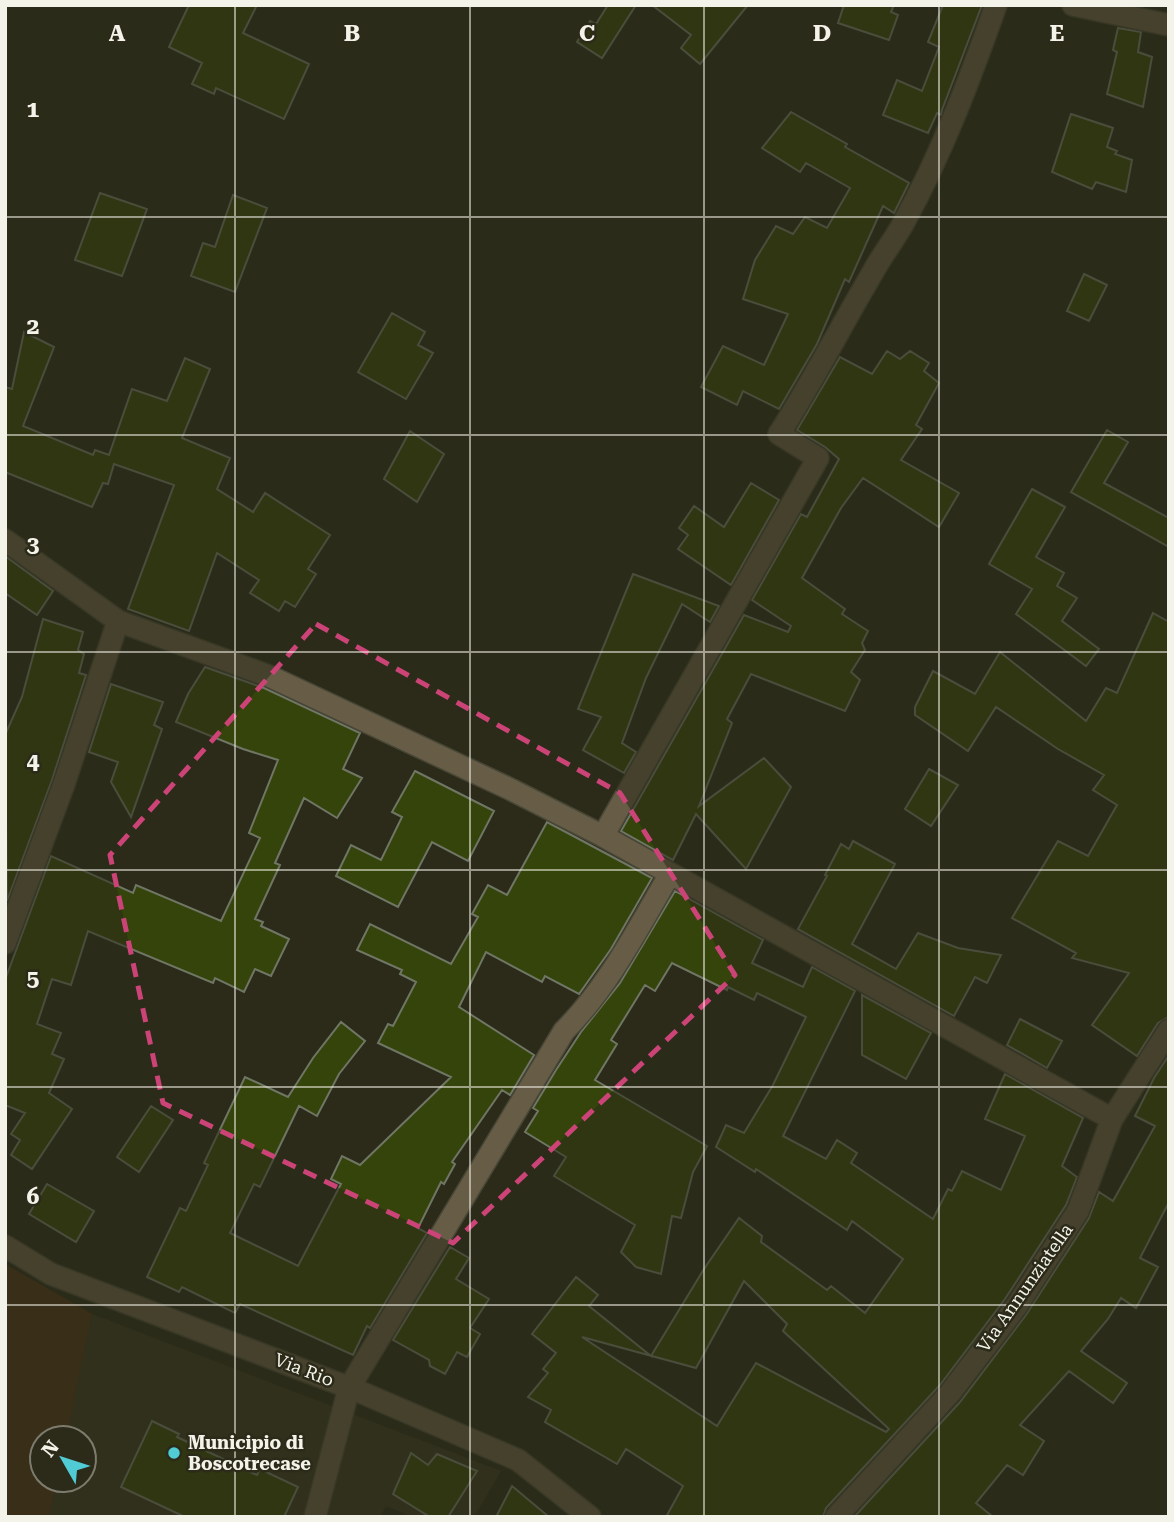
<svg xmlns="http://www.w3.org/2000/svg" width="1174" height="1522" font-family="'Roboto Serif',serif">
  <style>
    .built { fill: #38361f }
    .green { fill: #4b3116 }
    .building { fill: #35440b; stroke: #707665; stroke-width: 2; fill-rule: evenodd }
    .lines { fill: none; stroke-linecap: round; stroke-linejoin: round }
    .minor-casing { stroke: #484737; stroke-width: 24 }
    .tertiary-casing { stroke: #484737; stroke-width: 24 }
    .minor { stroke: #675c46; stroke-width: 21 }
    .tertiary { stroke: #675c46; stroke-width: 21 }
    .marked { fill: none; stroke: #c47; stroke-width: 5; stroke-dasharray: 14 9; stroke-linejoin: round }
    .grid { fill: none; stroke: #f4f3e9; stroke-width: 2; stroke-opacity: 0.55 }
    .poi-dot { fill: #51ccd5; stroke: #2c2b1a; stroke-width: 2.5 }
    .labels { text-anchor: middle; stroke-width: 5; stroke-linejoin: round; paint-order: stroke }
    .street-label { font-size: 18px; fill: #f4f3e9; stroke: #2c2b1a }
    .poi-label { font-size: 18px; font-weight: bold; fill: #f4f3e9; stroke: #2c2b1a; text-anchor: start }
    .grid-label { font-size: 23px; text-anchor: middle; font-weight: bold; fill: #f4f3e9; stroke: #2c2b1a; stroke-width: 5; stroke-linejoin: round; paint-order: stroke }
  </style>
  <rect width="100%" height="100%" fill="#2c2b1a"/>
  <path class="built" d="M92,1314L501,1471L474,1517H412L386,1506L380,1517H49L57,1480H84V1438H66Z"/>
  <path class="green" d="M5,1264L92,1314L66,1438H42V1480H57L49,1517H5Z"/>
  <path class="building" d="M189,5H257L243,33L309,64L284,119L216,88L214,94L192,84L202,63L169,47Z
    M608,5H636L602,58L577,42L590,21L596,24Z
    M652,5H748L700,64L681,48L691,35Z
    M844,5H894L891,12L898,15L889,40L838,23Z
    M943,5H982L942,110L941,115L937,113L928,133L883,115L897,80L922,91L939,47L928,42Z
    M1118,28L1141,32L1138,52L1152,57L1143,107L1107,94L1117,52L1113,50Z
    M791,112L847,144L845,147L909,183L894,213L883,206L849,282L845,279L817,344L779,409L743,391L737,405L701,387L723,346L764,365L788,314L743,299L755,260L776,226L793,234L805,217L827,228L850,188L806,163L800,172L762,148Z
    M1071,114L1113,128L1107,147L1117,151L1115,154L1132,160L1126,192L1096,182L1092,189L1052,172Z
    M100,193L147,209L122,276L75,260Z
    M233,195L267,208L235,292L191,276L203,243L215,247Z
    M1084,274L1107,285L1089,321L1067,311Z
    M392,313L425,332L418,345L433,353L406,399L358,372Z
    M24,332L54,347L23,426L93,455L95,450L109,455L132,389L167,401L185,358L210,369L182,438L230,458L217,489L253,512L265,493L330,535L308,569L316,574L295,607L285,601L279,611L250,593L259,580L217,553L189,631L128,609L174,485L114,464L108,484L103,483L92,507L5,472V387L12,389Z
    M887,351L900,359L910,351L929,363L924,371L939,383L916,425L922,429L901,460L959,493L939,527L863,478L841,508L802,578L845,609L842,614L868,631L862,643L865,650L851,672L860,680L845,711L751,674L727,719L732,723L699,806L764,758L791,787L746,869L696,814L673,860L621,831L744,615L788,632L791,626L752,600L801,514L807,517L839,459L825,447L797,430L840,357L872,374Z
    M1107,430L1128,442L1104,483L1169,518V547L1071,492Z
    M410,431L444,454L417,502L384,479Z
    M751,483L779,500L731,585L678,549L688,535L679,528L694,506L724,527Z
    M1032,489L1065,507L1036,557L1064,573L1057,586L1077,598L1062,621L1099,649L1086,666L1016,614L1032,589L989,564Z
    M5,556L53,591L37,615L5,593Z
    M633,574L719,606L710,622L682,604L646,678L622,743L636,752L624,773L583,750L601,717L578,709Z
    M1153,613L1169,622V1017L1158,1023L1137,1056L1092,1025L1129,973L1072,958L1076,953L1012,918L1058,841L1088,856L1117,805L1093,790L1104,775L1058,749L996,707L968,751L915,715V707L933,671L975,694L1000,652L1086,721L1106,688L1117,693Z
    M43,619L83,632L78,650L84,654L79,673L86,675L52,780L7,901L5,735L22,697Z
    M205,667L264,688L360,733L343,769L362,778L337,818L304,798L275,863L280,865L255,919L263,922L261,926L289,939L271,976L255,969L244,992L215,978L213,983L88,931L71,985L52,979L37,1024L61,1033L52,1054L64,1059L49,1093L72,1109L32,1169L11,1155L20,1140L11,1134L25,1113L5,1105V980L51,856L133,893L136,885L221,921L260,838L249,833L278,760L243,749L176,722L188,694Z
    M111,684L163,702L154,725L162,729L131,817L111,782L118,762L89,752Z
    M929,769L958,785L931,826L905,809Z
    M415,771L494,811L468,861L432,842L398,907L336,876L351,845L381,860L402,817L392,812Z
    M547,822L652,878L611,949L579,994L545,976L542,982L486,952L459,1007L534,1055L510,1095L502,1090L452,1162L455,1164L444,1184L441,1182L418,1228L427,1233L370,1328L367,1326L353,1355L240,1304L235,1313L182,1287L179,1292L147,1277L180,1208L186,1211L208,1165L204,1163L245,1077L288,1097L313,1058L341,1022L365,1041L339,1074L317,1116L299,1106L260,1187L254,1184L230,1233L298,1266L341,1184L331,1179L342,1156L360,1165L451,1077L378,1043L388,1024L393,1026L416,982L400,974L402,970L357,950L370,924L451,964L478,917L472,914L488,885L507,895Z
    M853,841L895,864L852,944L896,969L918,933L958,948L1001,955L987,983L975,977L954,1016L798,929L827,876L825,875L841,844L849,849Z
    M675,891L763,940L752,963L803,987L812,967L855,991L783,1136L826,1159L837,1140L857,1153L851,1163L933,1219L948,1189L952,1191L962,1171L1001,1190L1025,1136L985,1119L1005,1074L1083,1118L1062,1166L1077,1177L1066,1205L1005,1299L940,1385L826,1508L823,1517H666L683,1486L626,1449L617,1464L545,1422L551,1410L528,1397L548,1373L543,1369L556,1353L532,1334L576,1277L598,1295L589,1306L651,1356L704,1269L739,1218L762,1236L761,1242L827,1290L831,1286L865,1313L903,1259L852,1221L847,1230L756,1169L755,1172L716,1147L726,1125L744,1133L773,1085L806,1017L757,993L754,1000L728,987L727,990L672,963L655,991L645,985L611,1040L617,1044L595,1080L707,1146L693,1172L681,1218L672,1216L661,1274L636,1267L621,1252L635,1225L554,1176L566,1157L525,1132L538,1111L533,1108L556,1070L581,1032L620,983ZM744,1281L787,1324L783,1331L889,1429L886,1432L756,1363L717,1426L582,1337L696,1368Z
    M862,995L931,1033L906,1079L862,1055Z
    M1020,1019L1062,1041L1047,1068L1007,1045Z
    M1169,1055V1202L1140,1258L1158,1267L1136,1308L1121,1298L1108,1319L1081,1351L1127,1383L1113,1403L1069,1371L1020,1425L1044,1441L1023,1475L1007,1465L976,1503L993,1517H854L960,1402L1026,1315L1089,1218L1099,1192L1113,1201L1155,1126L1135,1116L1154,1078Z
    M151,1106L173,1120L139,1172L117,1157Z
    M47,1184L94,1211L76,1242L29,1214Z
    M450,1247L469,1258L456,1279L489,1299L470,1328L480,1334L467,1357L457,1352L445,1374L430,1366L429,1360L393,1340Z
    M152,1421L179,1434L177,1437L257,1475L260,1469L298,1487L284,1517H185L121,1487Z
    M411,1453L428,1465L437,1454L477,1471L448,1517H430L393,1494Z
    M512,1486L549,1517H496Z"/>
  <g class="lines">
    <defs>
      <path id="minor" d="M1073,5L1169,25
        M5,540L118,621L269,676L512,790L603,836L1112,1119
        M603,836L818,458L779,434C813,381 841,326 873,272C882,255 895,239 904,222C942,153 970,79 996,5
        M5,943L64,784L118,621
        M315,1517L349,1388L564,1031C609,986 638,928 670,874"/>
      <path id="tertiary" d="M5,1246L51,1274L358,1391L518,1460L590,1517
        M836,1517L950,1393L1016,1307L1078,1211L1112,1119L1169,1030"/>
    </defs>
    <use href="#minor" class="minor-casing"/>
    <use href="#tertiary" class="tertiary-casing"/>
    <use href="#minor" class="minor"/>
    <use href="#tertiary" class="tertiary"/>
  </g>
  <path d="M0 0H1174V1522H0ZM316,624L620,793L735,975L453,1243L163,1103L110,855Z" fill="#2c2b1a" fill-opacity=".55" fill-rule="evenodd"/>
  <path class="marked" d="M316,624L620,793L735,975L453,1243L163,1103L110,855Z"/>
  <path class="grid" d="M235,5V1517M470,5V1517M704,5V1517M939,5V1517M5,217H1169M5,435H1169M5,652H1169M5,870H1169M5,1087H1169M5,1305H1169"/>
  <circle class="poi-dot" cx="174" cy="1453" r="7"/>
  <g class="labels">
    <g class="street-label">
      <text transform="translate(1025 1288) rotate(-55)" y="6">Via Annunziatella</text>
      <text transform="translate(304 1370) rotate(21)" y="6">Via Rio</text>
    </g>
    <g class="poi-label">
      <text x="188" y="1449">Municipio di<tspan x="188" dy="21">Boscotrecase</tspan></text>
    </g>
  </g>
  <g class="grid-label">
    <text x="117" y="41">A</text>
    <text x="352" y="41">B</text>
    <text x="587" y="41">C</text>
    <text x="822" y="41">D</text>
    <text x="1057" y="41">E</text>
    <text x="33" y="117">1</text>
    <text x="33" y="334">2</text>
    <text x="33" y="552">3</text>
    <text x="33" y="769">4</text>
    <text x="33" y="986">5</text>
    <text x="33" y="1204">6</text>
  </g>
  <rect width="1174" height="1522" fill="none" stroke="#f4f3e9" stroke-width="14"/>
  <g transform="translate(63 1459) rotate(309)"><circle r="33" fill="#2c2b1a" stroke="#7c7b6d" stroke-width="2"/>
  <path d="M0-5L12 26L0 18L-12 26Z" fill="#51ccd5"/>
  <text y="-10" font-size="19" font-weight="bold" text-anchor="middle" fill="#f4f3e9">N</text>
  </g>
</svg>
